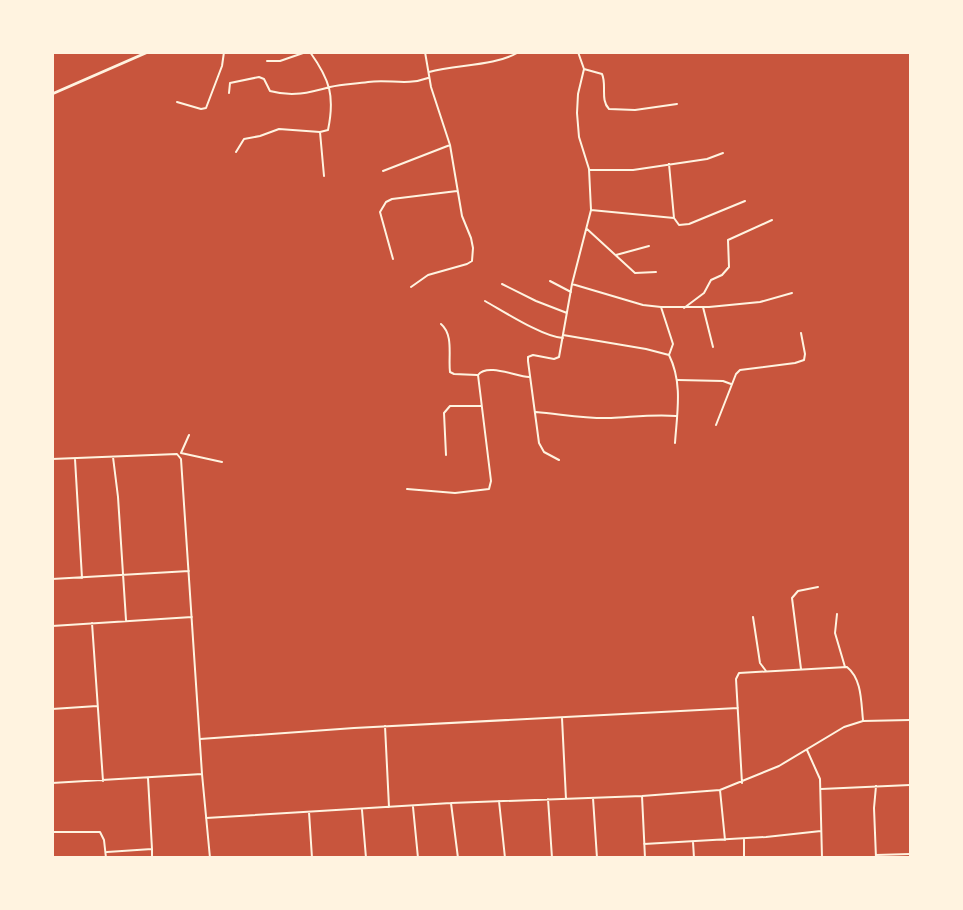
<svg xmlns="http://www.w3.org/2000/svg" width="963" height="910" font-family="'Source Serif 4',serif">
  <style>
    .lines { fill: none; stroke-linecap: round; stroke-linejoin: round }
    .minor { stroke: #fff3e0; stroke-width: 2 }
    .secondary { stroke: #fff3e0; stroke-width: 3 }
  </style>
  <rect width="100%" height="100%" fill="#c8553d"/>
  <g class="lines">
    <path class="minor" d="M267,61H280L306,52
      M584,69L602,74C607,85 600,100 609,109L635,110L677,104
      M429,72C457,64 493,67 519,52
      M229,93L230,83L259,77L264,79L270,91C292,97 309,93 330,87C343,84 355,84 368,82C390,79 406,86 428,78
      M177,102L201,109L206,108L222,66L224,52
      M320,132L324,176
      M236,152L244,139L260,136L279,129L320,132L328,130C335,96 330,80 310,52
      M669,164L674,218L679,225L689,224L745,201
      M590,170H633L707,159L723,153
      M383,171L450,145
      M591,210L674,218
      M587,229L635,273L656,272
      M616,255L649,246
      M393,259L380,212L386,202L392,199L457,191
      M550,281L571,292
      M502,284L536,301L567,313
      M572,284L643,305L661,307H709L760,302L792,293
      M411,287L428,275L467,264L472,261L473,248L471,238L462,216L450,145L431,87L425,52
      M485,301C503,311 543,337 563,338
      M661,307L673,344L669,355
      M703,307L713,347
      M684,308L704,293L711,280L722,275L729,267L728,240L772,220
      M441,324C454,335 448,357 450,372L454,374L477,375
      M563,335L646,349L669,355C683,383 677,413 675,443
      M678,380L723,381L731,384
      M536,412C561,414 585,419 611,418C633,417 654,414 676,416
      M716,425L736,374L740,370L795,363L804,360L805,354L801,333
      M181,453L222,462
      M181,453L189,435
      M446,455L444,413L450,406H481
      M113,457L118,497L126,620
      M52,459L177,454L181,459L202,774L210,858
      M75,459L82,578
      M559,460L544,452L539,443L528,361V357L533,355L554,359L559,357L572,284L591,210L589,169L579,137L577,113L578,94L584,69L578,52
      M407,489L455,493L489,489L491,481L478,375C487,363 515,376 529,377
      M52,579L189,571
      M837,614L835,633L845,667
      M753,617L760,663L766,671
      M92,623L103,781
      M52,626L192,617
      M801,669L792,598L798,591L818,587
      M52,709L97,706
      M562,718L566,799
      M385,726L389,807
      M200,739L354,728L738,708
      M807,750L820,779L822,858
      M148,778L152,849
      M52,783L202,774
      M742,783L736,679L739,673L847,667C862,679 861,702 863,720
      M821,789L910,785
      M720,790L725,840
      M642,796L645,858
      M593,798L597,858
      M548,799L552,858
      M499,801L505,858
      M451,803L458,858
      M413,807L418,858
      M362,810L366,858
      M309,812L312,858
      M206,818L451,803L642,796L720,790L779,766L844,727L863,721L910,720
      M52,832H100L104,840L106,858
      M744,839V858
      M693,842L694,858
      M644,844L766,837L821,831
      M107,852L152,849V858
      M876,855L910,854
      M876,858L874,808L876,786"/>
    <path class="secondary" d="M52,94L148,52"/>
  </g>
  <rect width="963" height="910" fill="none" stroke="#fff3e0" stroke-width="108"/>
</svg>
